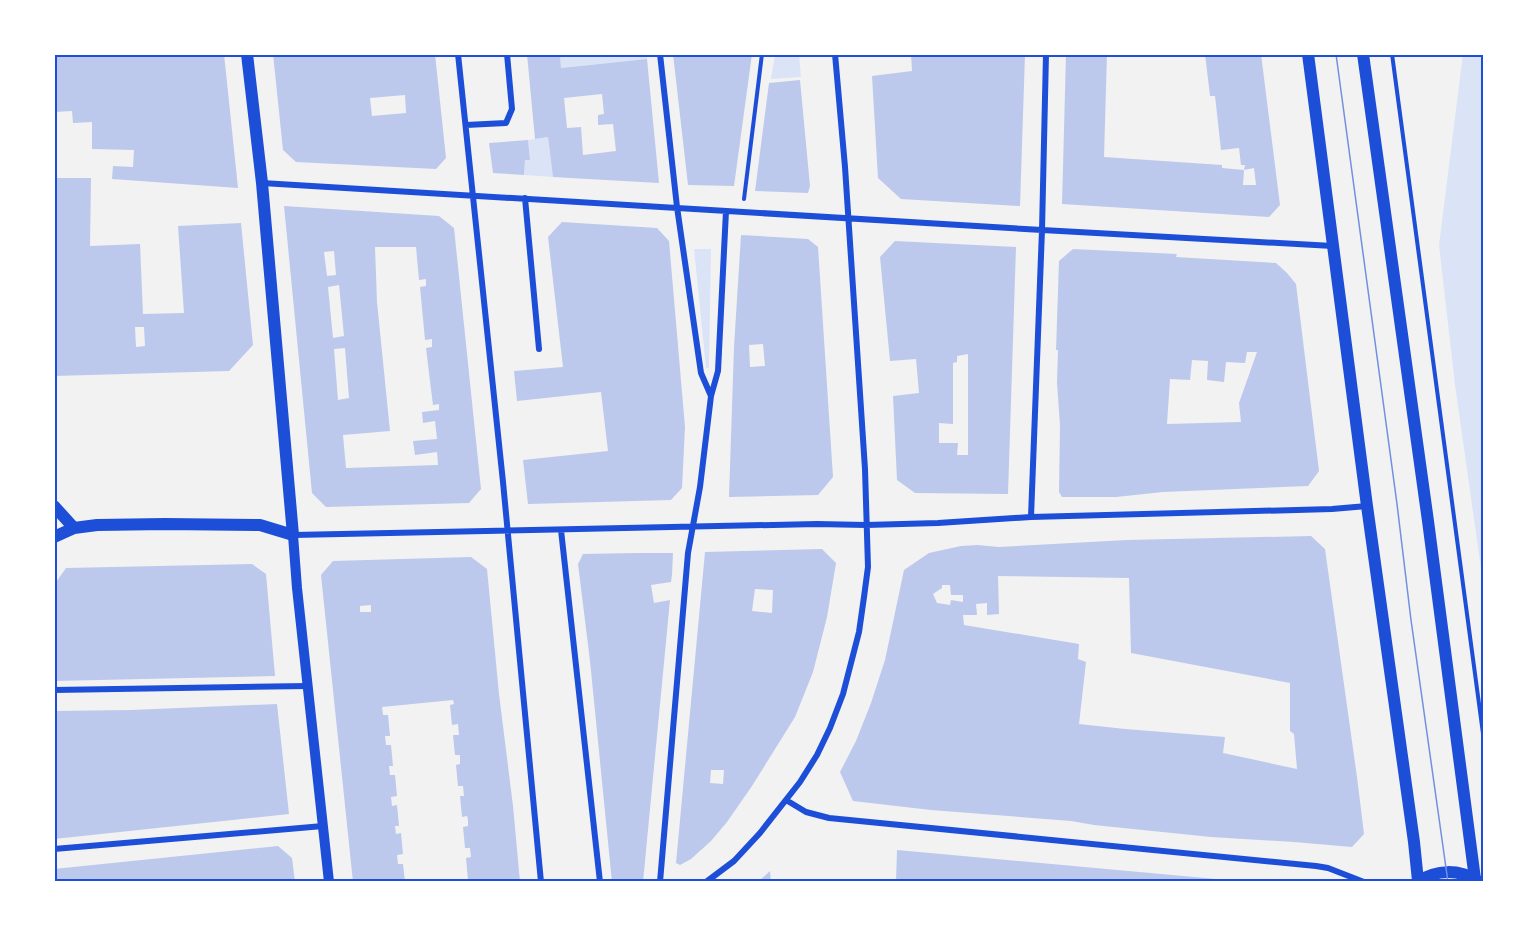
<svg xmlns="http://www.w3.org/2000/svg" width="1538" height="936" font-family="Jost,sans-serif">
  <style>
    .green { fill: #dbe4f7 }
    .building { fill: #bdc9ec; fill-rule: evenodd }
    .lines { fill: none; stroke-linecap: round; stroke-linejoin: round }
    .path { stroke: #1d4ed8; stroke-width: 4 }
    .minor { stroke: #1d4ed8; stroke-width: 6 }
    .tertiary { stroke: #1d4ed8; stroke-width: 10 }
    .secondary { stroke: #1d4ed8; stroke-width: 12 }
    .tram { stroke: #7290e2; stroke-width: 1.5 }
    .neatline { fill: none; stroke: #1d4ed8; stroke-width: 2 }
  </style>
  <rect width="100%" height="100%" fill="#f2f2f2"/>
  <path class="green" d="M560,54H647V59L561,68Z
    M775,54H799L801,77L771,79Z
    M1463,54H1484V590L1455,385L1439,245Z
    M548,137L553,177L524,175L525,160H530L528,140Z
    M694,249H711L709,368H706Z"/>
  <path class="building" d="M54,54H224L238,188L112,179L113,166L133,167L134,150L92,149V122L73,123L72,111L54,112Z
    M273,54H435L446,158L436,169L296,162L283,150ZM405,95L406,113L372,116L370,98Z
    M527,54H560L561,68L647,59L659,183L553,177L548,137L535,139ZM602,94L604,114L598,115V125L613,124L616,151L583,155L581,127L567,128L564,98Z
    M673,54H752L734,186L688,185Z
    M911,54H1025L1020,206L901,199L878,178L872,76L912,71Z
    M1066,54H1107L1104,157L1222,165V168L1244,170L1243,185H1256L1254,168L1244,170L1245,165H1241L1239,148L1221,150L1215,96H1210L1205,54H1261L1280,205L1269,217L1062,204Z
    M800,80L810,186L808,193L755,191L769,83Z
    M528,140L530,160H525L524,175L493,173L489,143Z
    M54,178H91L90,246L140,244L143,314L184,313L178,226L241,223L253,345L229,371L54,376ZM135,327H144L145,346L136,347Z
    M284,206L439,216L454,228L481,489L469,503L326,507L312,493ZM375,247H416L419,280L426,279V286L420,287L425,340L432,339V347L426,348L429,373L433,405L439,404V410L422,412L423,423L435,421L437,439L413,441L415,455L437,452L438,465L346,468L343,435L390,431L377,302ZM334,251L336,275L327,276L324,252ZM339,285L344,336L333,338L328,287ZM345,348L349,398L338,400L334,349Z
    M562,222L657,228L669,241L685,427L682,488L671,500L528,504L523,460L608,451L601,392L517,401L514,371L563,367L548,237Z
    M741,235L808,239L818,247L833,477L818,495L729,497L734,347ZM763,344L765,366L750,367L749,345Z
    M895,241L1016,247L1008,494L915,493L897,480L893,396L919,393L916,359L890,361L880,257ZM968,354V455H957L958,443H939V423L953,424V363L957,362V356Z
    M1073,249L1177,254L1176,257L1276,263L1287,273L1296,284L1319,471L1308,486L1163,492L1116,497H1062L1059,492L1060,425L1057,383L1058,350H1056L1059,261ZM1247,352H1257L1239,403L1241,422L1167,424L1170,379L1190,380L1192,360L1208,361L1207,380L1224,382L1226,362L1245,363Z
    M1311,536L1325,549L1357,777L1364,834L1352,847L1294,842L1211,837L1094,825L1071,821L931,810L853,801L840,772L856,741L871,703L885,660L904,570L929,553L961,546L978,545L998,547L1127,540ZM998,576L1129,578L1131,653L1290,683V731L1294,734L1297,769L1223,753L1225,737L1125,729L1079,724L1086,662L1078,659L1079,644L964,625L963,615H977L976,604L987,603V615L999,614ZM942,585H950L951,595H963V602L951,600L950,605L937,603L933,594L942,588Z
    M822,549L836,563L827,617L813,672L795,717L752,786L727,822L711,841L691,859L680,865L676,863L705,552ZM755,589L773,590L772,613L752,611ZM711,770H724L723,784L710,783Z
    M638,553H673L672,575L671,582L651,585L654,603L670,600L643,882H612L590,661L578,564L583,554Z
    M471,557L487,569L499,694L513,806L520,882H475L474,879L468,880L466,858L471,857L470,848H465L463,827L468,826V820L467,816L462,817L460,796H464L463,786H458L456,765L460,764V755H455L453,735H459L458,724L452,725L450,705L454,704L453,700L382,707L383,715H388L390,736H385L386,745H391L393,766H389L390,775H395L397,796L391,797L392,806L397,805L399,826H395L396,834L401,833L403,854L397,855L398,864H403L405,882H353L321,575L333,561ZM371,605V612H360V606Z
    M252,564L266,574L275,676L54,681V585L66,568Z
    M277,704L289,814L54,839V711L131,710Z
    M278,846L292,858L295,882H54V869Z
    M897,850L1227,880V882H896Z
    M770,871L771,882H758Z"/>
  <g class="lines">
    <path class="path" d="M1392,54L1484,741
      M744,199L762,54"/>
    <path class="minor" d="M458,54L503,482L541,882
      M660,54L677,207L701,373L711,396
      M466,125L506,123L512,109L507,54
      M262,183L1042,230L1333,246
      M525,198L539,349
      M1031,517L1042,230L1046,54
      M561,530L600,882
      M293,535L817,524L866,525L938,523L1031,517L1332,509L1367,506
      M54,690L308,686
      M786,800L806,812L829,818L1316,866L1328,868L1364,882
      M54,849L323,826
      M660,882L688,553L700,487L711,396L718,371L726,211
      M706,882L734,861L760,833L800,782L817,755L830,728L843,694L859,632L864,597L868,567L865,469L845,167L835,54"/>
    <path class="tertiary" d="M293,535L297,588L329,882"/>
    <path class="secondary" d="M1308,54L1367,506L1414,842L1418,881
      M1363,54L1428,521L1475,879
      M54,506L74,528
      M54,537L74,528L97,525L165,524L260,525L293,535L262,183L247,54
      M1417,882C1437,869 1459,869 1478,881"/>
    <path class="tram" d="M1336,54L1397,504L1411,620L1448,882"/>
  </g>
  <rect width="1538" height="936" fill="none" stroke="#ffffff" stroke-width="111"/>
  <rect x="56" y="56" width="1426" height="824" class="neatline"/>
</svg>
